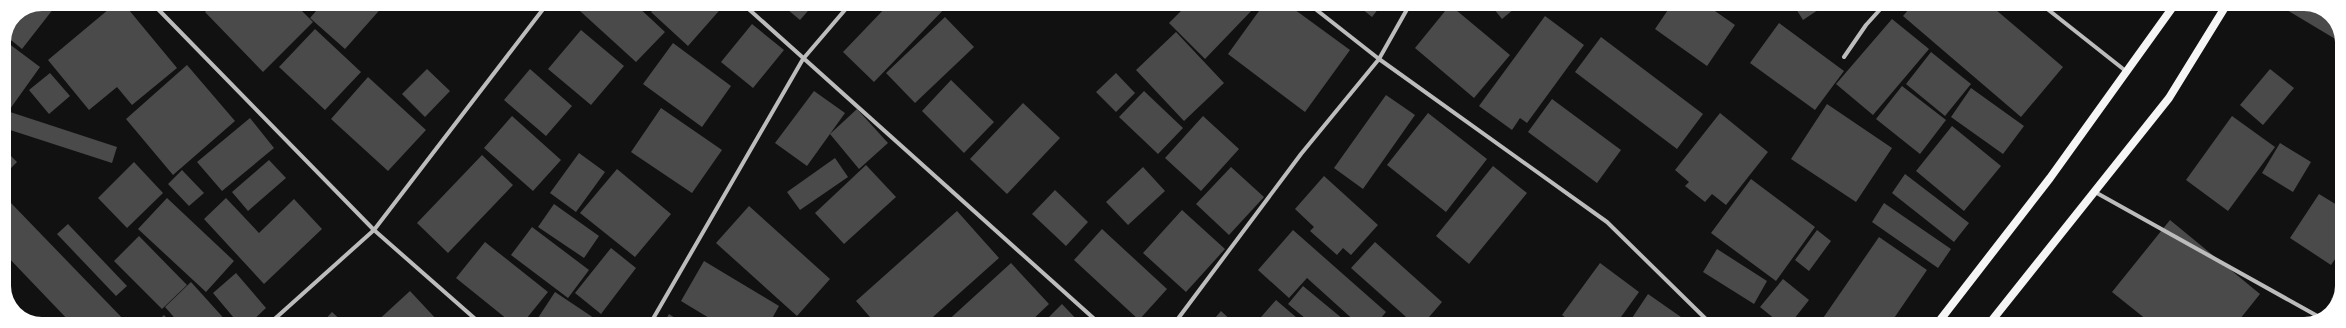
<svg xmlns="http://www.w3.org/2000/svg" width="2346" height="328" font-family="Karla,sans-serif">
  <style>
    .building { fill: #4a4a4a }
    .lines { fill: none; stroke-linecap: round; stroke-linejoin: round }
    .minor { stroke: #bcbcbc; stroke-width: 4 }
    .secondary { stroke: #f5f5f5; stroke-width: 8 }
  </style>
  <rect width="100%" height="100%" fill="#111"/>
  <path class="building" d="M42,4H48L54,8L22,49L6,36L15,15Z
    M115,4H124L177,68L132,105L117,87L89,110L48,60Z
    M213,4H295L313,22L263,72L205,12Z
    M322,4H385L345,49L310,18Z
    M586,4H635L665,32L636,62L580,11Z
    M659,4H725L688,46L651,12Z
    M781,4H814L800,20Z
    M889,4H949L874,82L843,52Z
    M1188,4H1252L1255,7L1205,59L1169,23Z
    M1264,4H1287L1350,50L1305,112L1228,54Z
    M1356,4H1382L1372,17Z
    M1490,4H1520L1502,19Z
    M1672,4H1705L1735,25L1707,66L1655,29Z
    M1793,4H1827L1803,20Z
    M1913,4H1989L2063,67L2021,117L1903,16Z
    M2288,4H2309L2331,15L2342,37V43L2285,9Z
    M1450,5L1510,55L1474,98L1415,48Z
    M1545,16L1584,45L1527,123L1520,118L1512,130L1479,106Z
    M945,17L974,47L915,103L886,73Z
    M1892,19L1929,49L1873,115L1836,84Z
    M1779,23L1844,71L1815,110L1750,63Z
    M752,24L784,50L753,88L721,62Z
    M315,29L361,72L325,110L279,67Z
    M581,30L624,66L591,105L548,69Z
    M1176,32L1224,83L1184,121L1136,70Z
    M1601,37L1703,114L1677,149L1575,72Z
    M4,40L40,67L10,109L4,104Z
    M673,43L731,86L702,127L643,84Z
    M1931,52L1971,84L1945,116L1906,84Z
    M187,65L235,121L173,175L126,119Z
    M427,69L450,91L425,117L402,94Z
    M530,69L572,106L546,136L504,100Z
    M2270,69L2294,88L2263,125L2240,105Z
    M50,73L70,96L49,114L29,90Z
    M1116,73L1135,93L1116,112L1096,92Z
    M368,77L426,130L388,171L331,119Z
    M951,80L994,122L964,153L922,111Z
    M1902,86L1946,120L1920,154L1876,119Z
    M1971,88L2024,126L2003,154L1951,117Z
    M814,91L845,113L807,166L775,143Z
    M1144,91L1183,128L1158,154L1119,117Z
    M1386,95L1415,115L1363,189L1334,168Z
    M1552,99L1621,150L1597,183L1528,132Z
    M1023,103L1060,138L1007,194L970,159Z
    M1827,104L1892,148L1856,202L1791,159Z
    M661,108L722,150L692,193L631,152Z
    M857,109L888,143L859,169L830,134Z
    M4,110L117,147L112,163L4,128Z
    M1428,113L1487,159L1446,212L1387,165Z
    M1720,113L1768,152L1726,205L1712,194L1705,202L1685,186L1689,182L1675,170Z
    M512,116L561,160L533,191L484,148Z
    M1203,116L1239,149L1201,191L1165,158Z
    M2232,116L2275,147L2228,211L2186,180Z
    M250,118L274,148L222,191L197,162Z
    M1952,126L2001,166L1964,211L1916,171Z
    M2280,143L2311,162L2293,192L2262,173Z
    M4,149L17,162L4,175Z
    M579,153L605,172L576,212L550,193Z
    M482,155L513,185L448,253L417,223Z
    M835,158L848,177L800,210L787,192Z
    M269,160L286,178L248,211L232,192Z
    M134,162L163,193L127,228L98,198Z
    M866,165L896,197L844,244L815,213Z
    M1493,166L1527,193L1469,264L1436,236Z
    M1143,167L1165,191L1128,225L1106,202Z
    M1231,167L1264,197L1229,235L1196,204Z
    M617,169L671,214L635,257L580,213Z
    M182,170L204,193L189,206L168,184Z
    M1905,174L1969,223L1954,242L1892,193Z
    M1324,176L1378,225L1351,255L1343,248L1337,255L1310,231L1314,227L1295,209Z
    M1751,179L1815,227L1776,281L1711,233Z
    M1055,190L1088,222L1066,246L1032,214Z
    M2319,194L2342,208V249L2331,265L2290,238Z
    M167,198L234,261L206,292L138,229Z
    M226,198L259,233L294,199L322,229L264,284L204,219Z
    M11,203L128,324H72L4,253V210Z
    M1884,203L1951,249L1938,268L1872,222Z
    M554,204L599,236L584,258L538,227Z
    M749,206L830,279L797,316L716,243Z
    M1182,210L1225,249L1186,292L1143,253Z
    M957,211L999,258L925,324H876L856,301Z
    M2170,220L2260,294L2236,324H2152L2112,292Z
    M68,224L127,286L116,296L57,234Z
    M532,227L589,270L568,298L511,255Z
    M1102,229L1167,289L1139,320L1074,260Z
    M1293,230L1386,312L1376,324H1358L1307,278L1289,298L1258,270Z
    M1817,230L1831,241L1809,271L1795,260Z
    M139,236L187,285L162,309L114,261Z
    M1879,237L1927,270L1890,324H1819Z
    M485,242L548,292L522,324H513L456,278Z
    M1375,242L1442,302L1423,324H1414L1351,268Z
    M611,248L636,268L601,314L575,293Z
    M1717,249L1767,281L1754,304L1703,272Z
    M704,261L779,306L769,324H719L681,301Z
    M1011,263L1049,304L1028,324H944Z
    M1600,263L1639,292L1616,324H1574L1562,315Z
    M236,273L266,308L249,324H239L213,293Z
    M1783,279L1809,300L1790,324H1781L1760,307Z
    M191,282L229,324H180L165,307Z
    M2342,282V291L2336,302L2331,299Z
    M1303,286L1349,324H1312L1288,304Z
    M410,291L438,321L435,324H374Z
    M555,292L603,324H534Z
    M1648,294L1691,324H1628Z
    M1276,300L1304,324H1255Z
    M1062,304L1081,324H1042Z
    M1221,311L1235,324H1210Z
    M332,312L345,324H321Z
    M669,314L684,324H663Z
    M164,315L172,324H154Z"/>
  <g class="lines">
    <path class="minor" d="M153,4L374,230L481,324
      M743,4L1100,324
      M1309,4L1379,59L1607,222L1711,324
      M2041,4L2127,72
      M1844,57L1866,25L1885,4
      M2095,192L2321,318
      M269,324L374,230L547,4
      M650,324L803,59L850,4
      M1174,324L1301,154L1379,59L1410,4"/>
    <path class="secondary" d="M1937,324L2050,178L2175,4
      M1989,324L2169,98L2227,4"/>
  </g>
  <path d="M0 0H2346V328H0ZM42 11H2304A31 31 0 0 1 2335 42V286A31 31 0 0 1 2304 317H42A31 31 0 0 1 11 286V42A31 31 0 0 1 42 11Z" fill="#fff" fill-rule="evenodd"/>
</svg>
